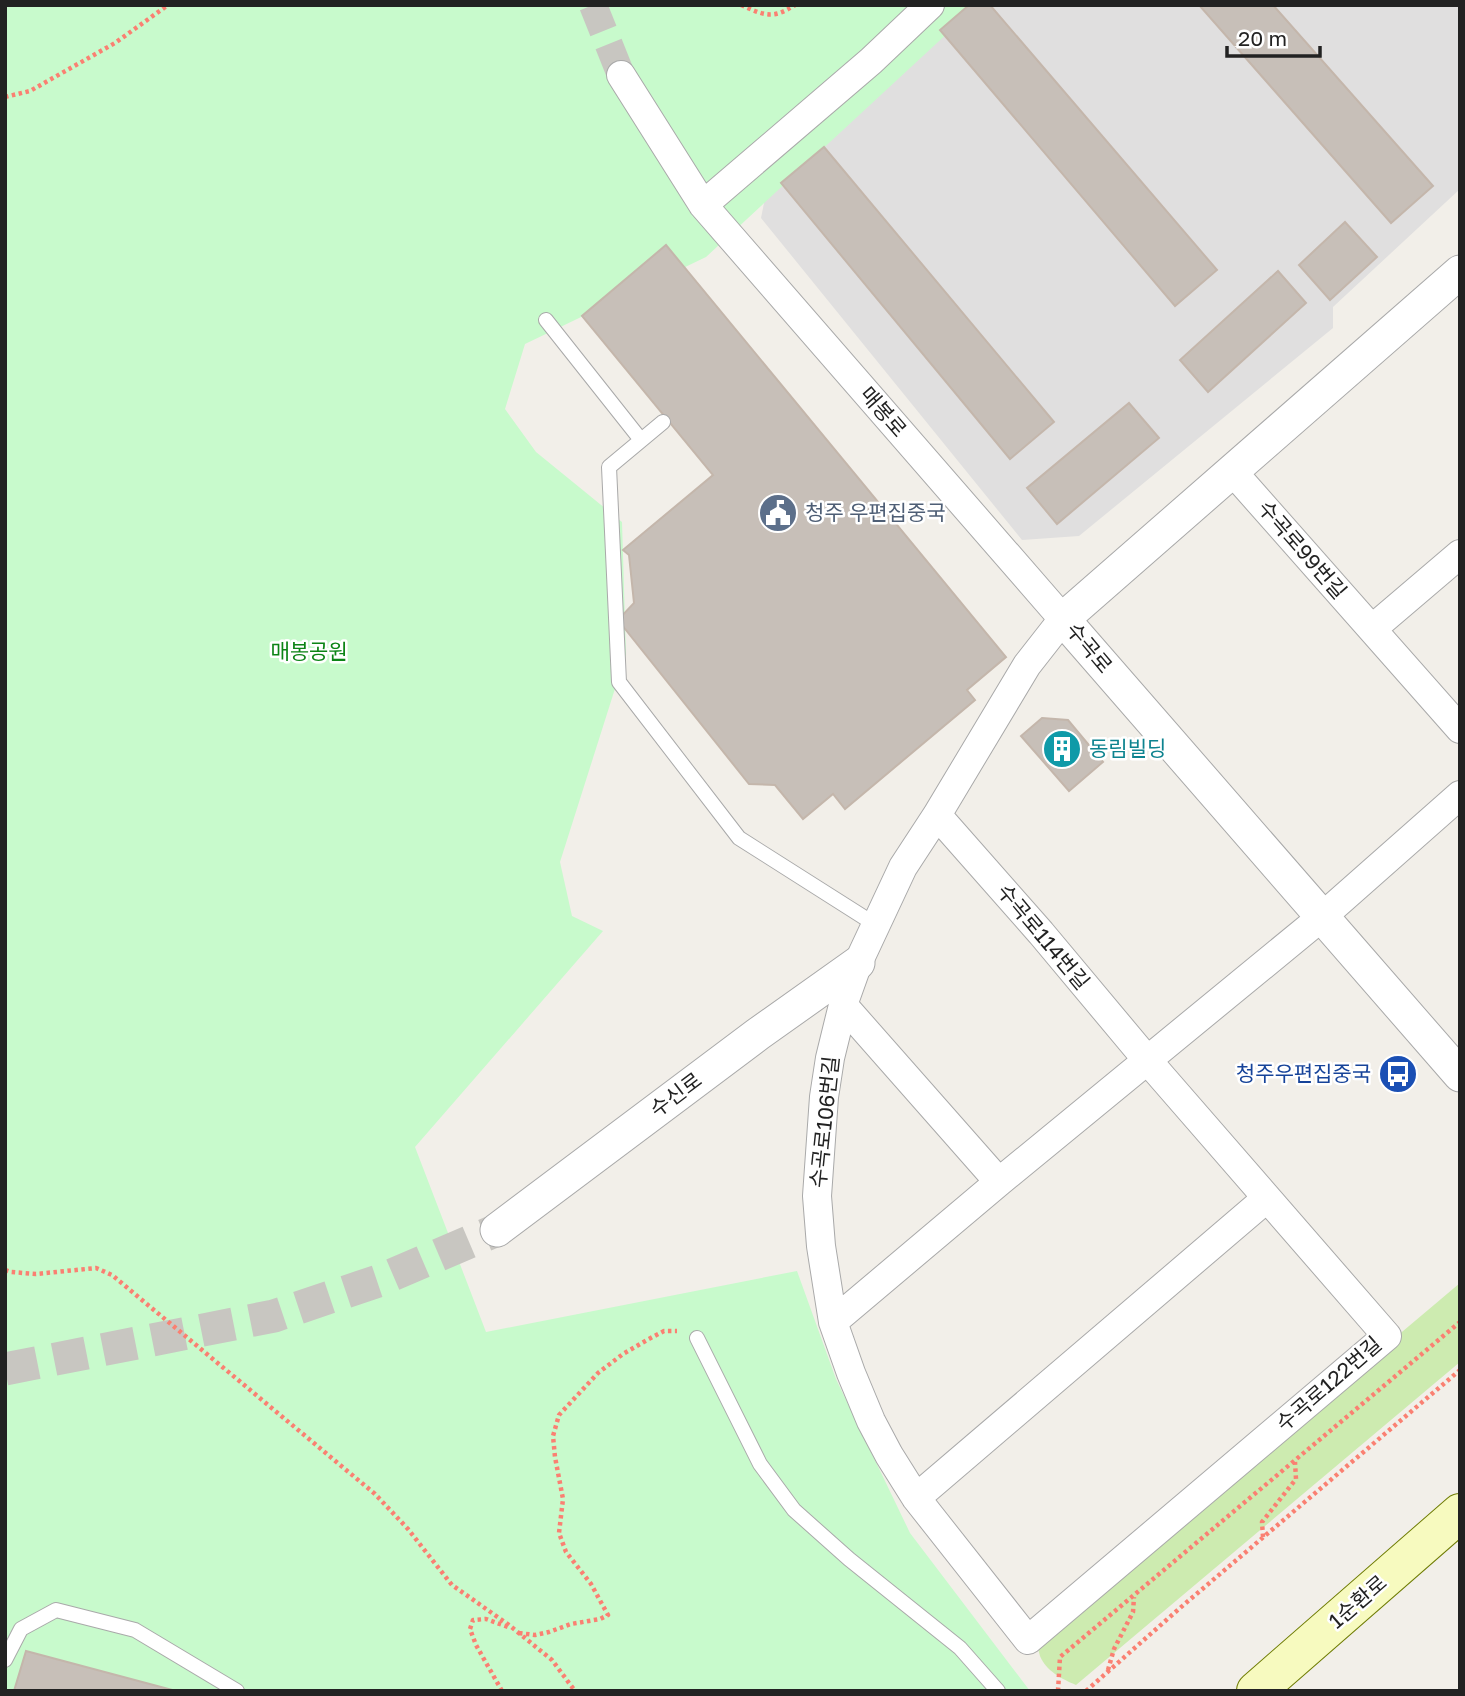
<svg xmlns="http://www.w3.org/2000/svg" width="1465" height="1696" font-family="'Golos Text','Noto Sans KR',sans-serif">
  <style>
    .residential { fill: #e0dfdf }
    .grass { fill: #cdebb0 }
    .park { fill: #c8facc }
    .building { fill: #c7bfb8; stroke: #c4b6ab; stroke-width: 2 }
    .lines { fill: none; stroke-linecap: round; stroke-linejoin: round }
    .minor-tunnel { stroke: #c8c6c1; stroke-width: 28; stroke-dasharray: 28 14; stroke-linecap: butt }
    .tertiary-tunnel { stroke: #c8c6c1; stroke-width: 33; stroke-dasharray: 33 17; stroke-linecap: butt }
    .service-casing { stroke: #a9a9a9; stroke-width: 16 }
    .minor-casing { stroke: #a9a9a9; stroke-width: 30 }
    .tertiary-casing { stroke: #a9a9a9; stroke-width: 35 }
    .secondary-casing { stroke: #707d05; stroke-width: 40 }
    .path { stroke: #fa8072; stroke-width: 4.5; stroke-dasharray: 3.5 3.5; stroke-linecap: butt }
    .service { stroke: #fff; stroke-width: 14 }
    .minor { stroke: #fff; stroke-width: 28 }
    .tertiary { stroke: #fff; stroke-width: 33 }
    .secondary { stroke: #f7fabf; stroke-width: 38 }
    .labels { text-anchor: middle; stroke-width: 5; stroke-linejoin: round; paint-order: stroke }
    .street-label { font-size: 21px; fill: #222; stroke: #fff }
    .service-label { font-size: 21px; fill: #4e5e75; stroke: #fff; text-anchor: start }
    .park-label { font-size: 21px; fill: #0c8416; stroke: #fff }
    .culture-label { font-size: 21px; fill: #0d838f; stroke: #fff; text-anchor: start }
    .transit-label { font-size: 21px; fill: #164399; stroke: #fff; text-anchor: end }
  </style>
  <rect width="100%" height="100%" fill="#f2efe9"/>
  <path class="residential" d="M960,5H1460V189L1333,307V328L1079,536L1022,540L761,218L770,173Z"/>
  <path class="grass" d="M1460,1283V1362L1076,1685C1062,1679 1046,1671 1040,1656C1038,1651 1038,1644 1038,1639Z"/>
  <path class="park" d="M5,5H978L706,257L525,344L505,409L536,452L622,522L626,654L560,862L572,916L603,931L415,1147L486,1332L797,1271L836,1379L910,1533L1030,1691H5Z"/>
  <path class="building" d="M969,5H990L1217,270L1175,306L940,30Z
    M1199,5H1273L1433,186L1391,223Z
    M824,147L1054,422L1010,459L781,183Z
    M1345,222L1377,257L1330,300L1299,265Z
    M666,245L1006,657L967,690L975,700L845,809L833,794L803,819L775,785L749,784L618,620L634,603L629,555L623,550L713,475L582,316Z
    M1278,271L1306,303L1208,392L1180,360Z
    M1129,403L1159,438L1057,524L1027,488Z
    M1042,718L1068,720L1103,762L1069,791L1021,736Z
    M26,1651L176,1691H14Z"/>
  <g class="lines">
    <path class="minor-tunnel" d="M593,5L621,75"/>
    <path class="tertiary-tunnel" d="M5,1369L274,1316L378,1281L497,1230"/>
    <defs>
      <path id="service" d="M546,320L641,440
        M663,422L609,467L619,682L739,838L876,925
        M697,1338L760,1464L794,1510L849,1559L960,1648L998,1691
        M5,1660L21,1629L56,1610L135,1630L237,1691"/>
      <path id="minor" d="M621,75L703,205L1063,619L1027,665L937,815L903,867L858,963L843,1005L830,1058L824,1097L817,1196L821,1246L833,1322L851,1373L871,1421L889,1455L916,1498L1028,1640L1387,1336L1148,1061L1041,933L937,815
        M703,205L871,61L930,5
        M1233,472L1460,729
        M1372,629L1460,554
        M843,1005L999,1182
        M833,1322L999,1182L1323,916L1460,795
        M916,1498L1267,1198"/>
      <path id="tertiary" d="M1460,272L1063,619L1460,1075
        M497,1230L758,1034L858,963"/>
      <path id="secondary" d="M1256,1691L1460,1513"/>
    </defs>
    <use href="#service" class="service-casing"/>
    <use href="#minor" class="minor-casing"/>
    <use href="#tertiary" class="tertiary-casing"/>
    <use href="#secondary" class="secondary-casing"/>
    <path class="path" d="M741,5C764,15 772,20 795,5
      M5,97L30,91L115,43L168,5
      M5,1270L11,1272L36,1274L96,1268L112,1275L375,1494L408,1529L452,1585L509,1625L552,1660L575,1691
      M1263,1537L1262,1522L1296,1479L1295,1462
      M519,1633L535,1635L549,1632L571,1624L600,1619L608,1615L591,1584L566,1552L559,1533L563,1499L555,1457L553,1436L559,1415L598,1373L623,1354L647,1340L664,1331H677
      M1108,1670L1114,1649L1133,1612L1134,1597
      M502,1691L476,1645L470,1629L473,1620L486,1619L508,1627
      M1058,1691L1060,1657L1460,1322
      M1086,1691L1180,1608L1460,1370"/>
    <use href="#service" class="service"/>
    <use href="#minor" class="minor"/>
    <use href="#tertiary" class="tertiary"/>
    <use href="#secondary" class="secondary"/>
  </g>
  <defs>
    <symbol id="civic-disc" viewBox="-11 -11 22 22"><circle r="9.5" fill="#5c6f8a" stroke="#fff"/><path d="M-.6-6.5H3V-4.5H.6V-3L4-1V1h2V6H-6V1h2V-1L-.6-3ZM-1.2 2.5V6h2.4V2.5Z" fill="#fff"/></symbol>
    <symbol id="building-disc" viewBox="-11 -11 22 22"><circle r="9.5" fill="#0f9aa8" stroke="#fff"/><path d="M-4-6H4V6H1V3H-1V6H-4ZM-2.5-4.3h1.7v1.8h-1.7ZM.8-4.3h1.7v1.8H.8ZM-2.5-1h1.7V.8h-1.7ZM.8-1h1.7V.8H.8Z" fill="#fff"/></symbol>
    <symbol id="bus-disc" viewBox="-11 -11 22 22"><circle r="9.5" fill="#1a4fb4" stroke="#fff"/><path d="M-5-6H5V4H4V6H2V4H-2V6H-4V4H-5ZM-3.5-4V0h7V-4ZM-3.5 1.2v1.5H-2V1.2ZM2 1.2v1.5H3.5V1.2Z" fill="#fff"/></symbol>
  </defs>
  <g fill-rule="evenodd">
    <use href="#civic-disc" x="756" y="491" width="44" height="44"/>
    <use href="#building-disc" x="1040" y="727" width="44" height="44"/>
    <use href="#bus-disc" x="1376" y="1052" width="44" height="44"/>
  </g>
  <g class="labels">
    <g class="street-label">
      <text transform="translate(883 412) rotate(49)" y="7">매봉로</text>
      <text transform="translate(1302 550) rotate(49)" y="7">수곡로99번길</text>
      <text transform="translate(1089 648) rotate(50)" y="7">수곡로</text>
      <text transform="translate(1043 937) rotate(50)" y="7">수곡로114번길</text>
      <text transform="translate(676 1095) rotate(-37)" y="7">수신로</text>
      <text transform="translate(825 1122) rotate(-84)" y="7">수곡로106번길</text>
      <text transform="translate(1329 1384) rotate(-41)" y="7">수곡로122번길</text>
      <text transform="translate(1358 1602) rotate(-41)" y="7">1순환로</text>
    </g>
    <g class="service-label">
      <text x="805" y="520">청주 우편집중국</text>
    </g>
    <g class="park-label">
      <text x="309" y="659">매봉공원</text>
    </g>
    <g class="culture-label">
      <text x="1089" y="756">동림빌딩</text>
    </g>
    <g class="transit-label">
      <text x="1371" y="1081">청주우편집중국</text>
    </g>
  </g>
  <rect width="1465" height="1696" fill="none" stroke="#222222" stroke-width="14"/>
  <path d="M1227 46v10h93v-10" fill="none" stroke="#222222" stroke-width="3.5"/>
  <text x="1238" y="46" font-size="21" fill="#222222" stroke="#ffffff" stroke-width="5" paint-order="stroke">20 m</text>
</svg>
